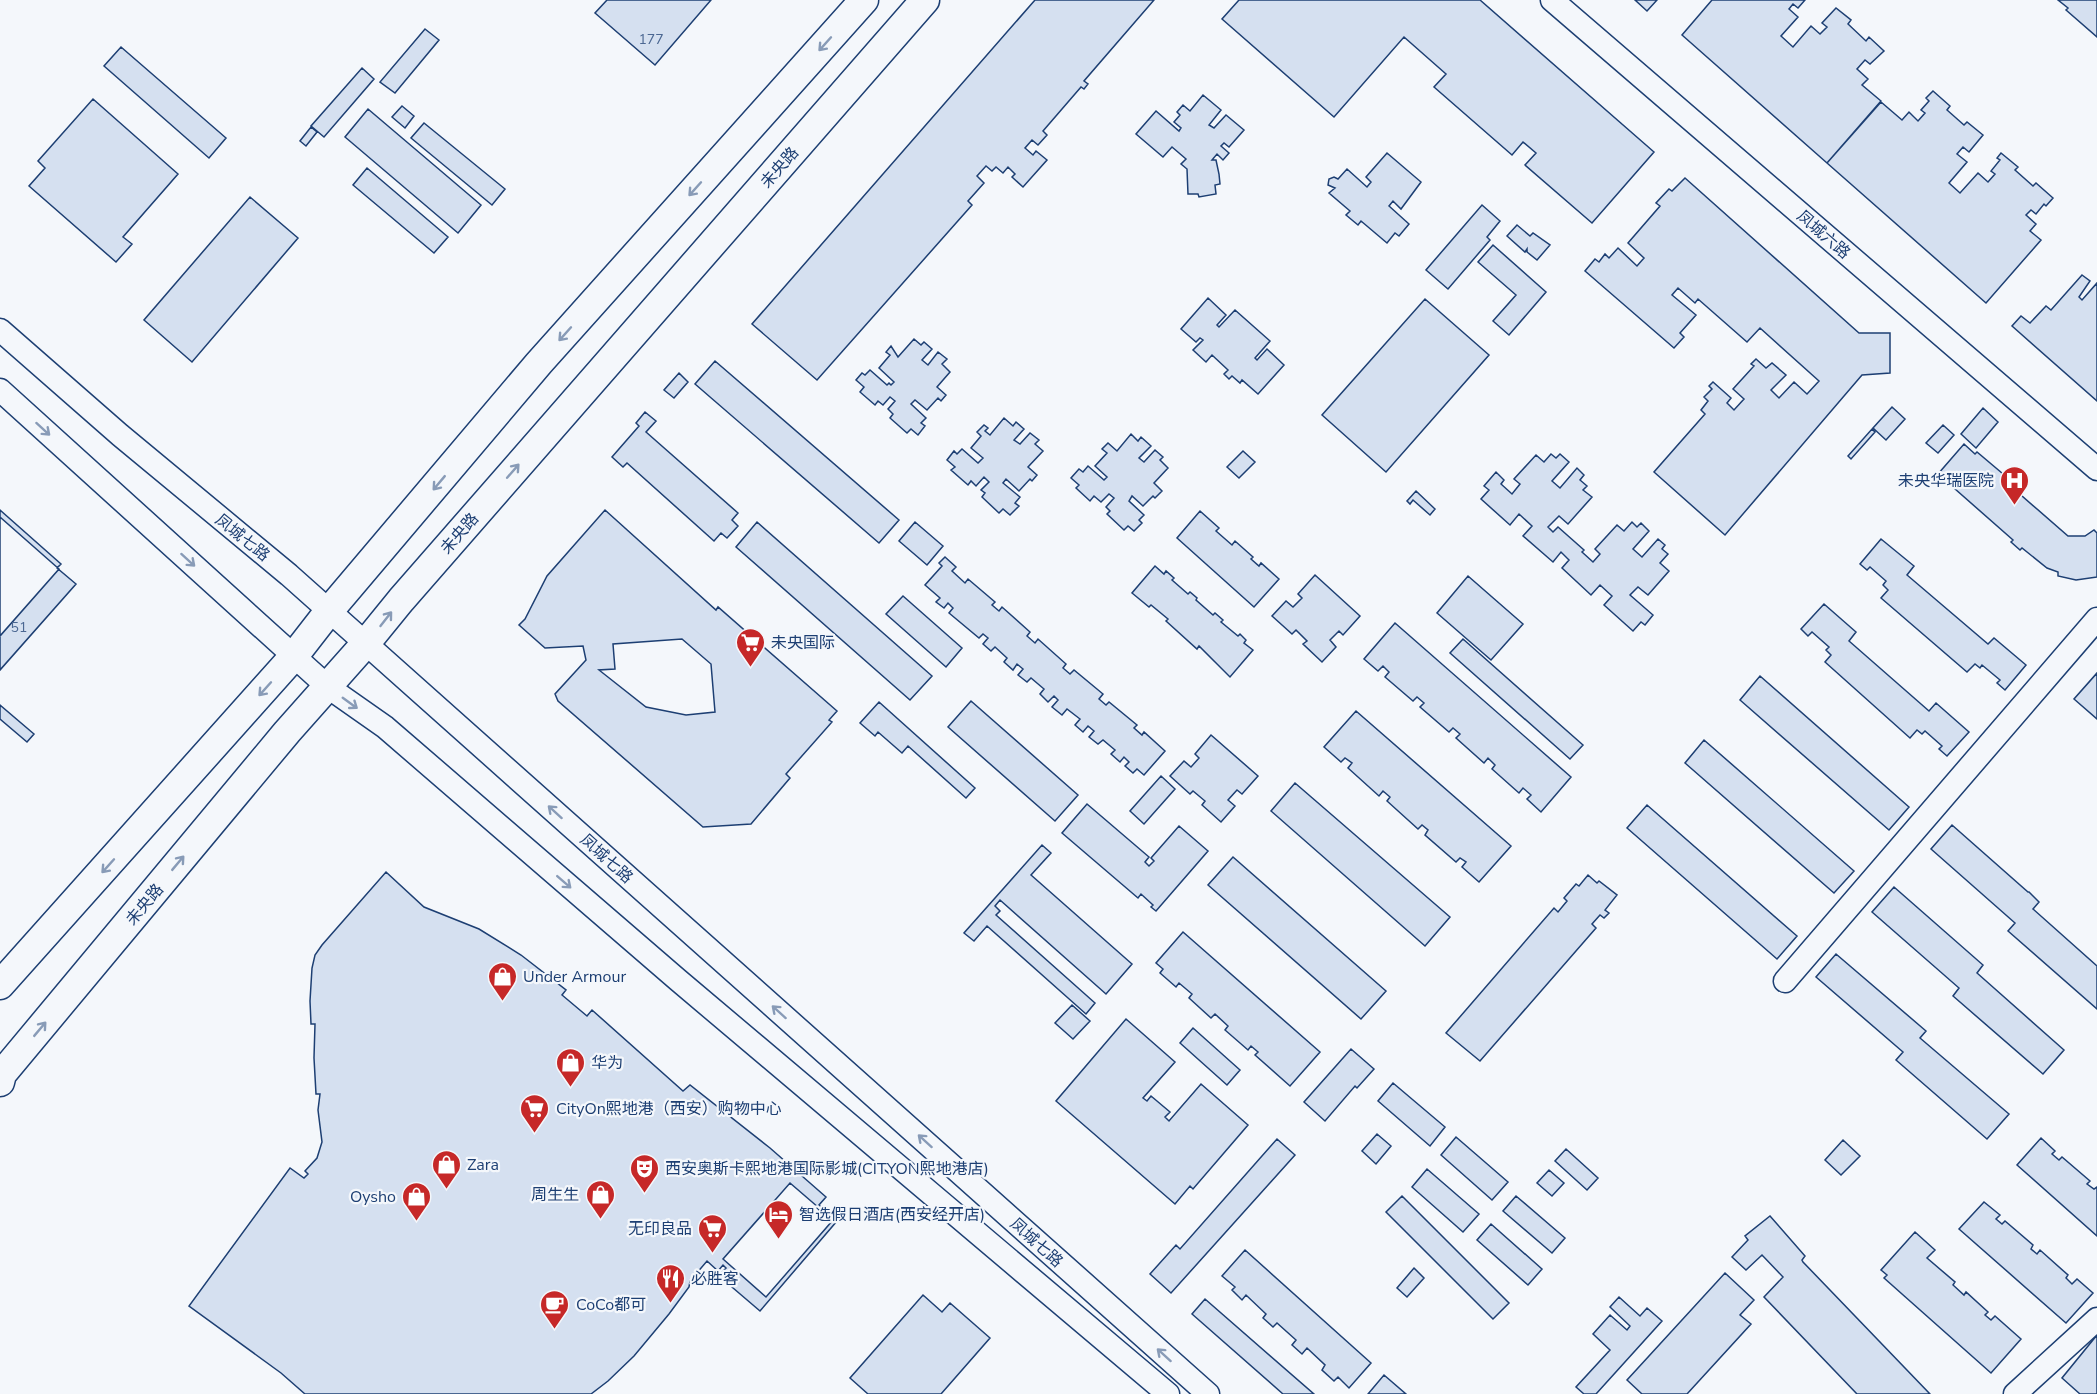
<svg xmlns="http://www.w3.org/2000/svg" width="2097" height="1394" font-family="'Nunito Sans','Noto Sans SC',sans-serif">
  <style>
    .building { fill: #d5e0f0; stroke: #1d3f73; stroke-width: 1.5; fill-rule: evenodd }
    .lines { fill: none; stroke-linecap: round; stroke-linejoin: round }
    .minor-casing { stroke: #1d3f73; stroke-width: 25 }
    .major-casing { stroke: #1d3f73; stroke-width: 31 }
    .minor { stroke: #f4f7fb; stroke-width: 22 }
    .major { stroke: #f4f7fb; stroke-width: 28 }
    .oneway { stroke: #889bb7 }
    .labels { text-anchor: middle; stroke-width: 4.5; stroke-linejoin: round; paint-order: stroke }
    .number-label { font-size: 14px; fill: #4b6792 }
    .street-label { font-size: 16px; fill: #1d3f73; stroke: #f4f7fb }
    .poi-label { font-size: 16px; fill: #1d3f73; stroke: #f4f7fb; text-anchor: start }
  </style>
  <rect width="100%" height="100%" fill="#f4f7fb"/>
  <path class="building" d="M607,0H711L655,65L595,13Z
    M1035,0H1154L1084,81L1088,84L1084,89L1081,87L1043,131L1047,135L1038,145L1032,140L1025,148L1033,155L1036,151L1047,160L1023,187L1012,177L1015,174L1008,167L1003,173L996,167L992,171L986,166L977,176L984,183L968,201L972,205L817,380L752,324Z
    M1239,0H1480L1654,152L1592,223L1525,165L1536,153L1523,142L1512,155L1434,87L1446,74L1404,37L1334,117L1222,19Z
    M1635,0H1657L1647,11Z
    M1712,0H1805L1798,8L1793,4L1789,9L1798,17L1781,36L1793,47L1811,26L1820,34L1827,27L1822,23L1836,8L1851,20L1848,24L1866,41L1869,37L1884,51L1870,64L1865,60L1857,69L1868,79L1862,85L1881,101L1827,163L1682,35Z
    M2058,0H2097V37L2066,10L2068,8Z
    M425,29L439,40L395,93L380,82Z
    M121,47L226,138L209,158L104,66Z
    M362,68L374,79L324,137L311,126Z
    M1933,91L1950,106L1947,110L1964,125L1967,122L1983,135L1969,152L1963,147L1957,154L1967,162L1949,183L1960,193L1978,173L1988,182L1995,174L1991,171L2000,160L1997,158L2001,153L2018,167L2015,170L2033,186L2036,183L2053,198L2046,206L2044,204L2036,214L2031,210L2026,215L2036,224L2030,231L2041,240L1986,303L1827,163L1881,102L1902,120L1909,112L1918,121L1925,113L1921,110L1929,101L1926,98Z
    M1203,95L1221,110L1209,125L1214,128L1226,115L1244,130L1229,147L1224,143L1221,146L1229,153L1223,160L1217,154L1212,160H1216L1219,174L1220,184L1215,185L1216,194L1199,197L1198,194H1188L1187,169L1181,164L1186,159L1172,147L1163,157L1136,134L1156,111L1179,131L1181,128L1174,122L1180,115L1177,112L1183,105L1190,111Z
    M93,99L178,174L123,237L132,244L116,262L29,186L45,168L38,161Z
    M402,106L414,116L405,128L392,117Z
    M368,109L481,205L458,233L345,137Z
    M424,123L505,189L492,205L411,138Z
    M311,127L317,132L306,146L300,141Z
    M1387,153L1421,182L1401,209L1393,201L1389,206L1409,224L1399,236L1395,233L1387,243L1361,221L1358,225L1346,215L1350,211L1329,193L1335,188L1328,185L1329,179L1334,177L1338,179L1347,169L1367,187L1371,182L1366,177Z
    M367,168L448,237L434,253L353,185Z
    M1685,178L1859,333H1890V373L1862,375L1725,535L1654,472L1705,414L1701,410L1708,401L1704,397L1712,389L1709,386L1713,382L1731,398L1727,403L1734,410L1744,399L1733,389L1754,366L1751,364L1756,359L1766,368L1772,363L1786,375L1771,390L1779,398L1794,382L1807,394L1819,381L1760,328L1747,342L1698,299L1695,303L1678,288L1672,295L1696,315L1680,333L1684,337L1674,348L1585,271L1595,259L1599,262L1605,254L1609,258L1618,248L1637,266L1644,258L1628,243L1660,206L1656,203L1669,189L1672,191Z
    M250,197L298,238L192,362L144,320Z
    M1482,205L1500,221L1487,237L1490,240L1448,289L1426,270Z
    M1517,225L1530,236L1533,233L1550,245L1537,260L1527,252V249L1525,252L1507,236Z
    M1493,245L1546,292L1509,335L1493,321L1516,295L1478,262Z
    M2082,275L2090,281L2079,297L2082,300L2097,283V401L2012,326L2021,316L2030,323L2046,306L2051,310Z
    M1208,298L1226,315L1217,325L1219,327L1235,310L1270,341L1255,358L1257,360L1267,349L1284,365L1258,394L1242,380L1240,383L1232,376L1229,379L1224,374L1228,370L1212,355L1206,362L1193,350L1203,340L1200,338L1196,342L1181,329Z
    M1425,299L1489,355L1386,472L1322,415Z
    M914,339L921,345L924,342L932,349L922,360L928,365L938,352L947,359L942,364L950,372L937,387L946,395L941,401L938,398L927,410L915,400L911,404L926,418L921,423L925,426L918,435L911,429L907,433L890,418L893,414L888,409L895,401L890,397L883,405L878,401L875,405L860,392L864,387L856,380L862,373L865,375L870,370L887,385L889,383L891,385L894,382L879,368L890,355L886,352L891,346L898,357Z
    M715,361L899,520L879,543L695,384Z
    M679,373L688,382L674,398L664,390Z
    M1892,407L1905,419L1886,440L1873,428Z
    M1983,408L1998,422L1976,448L1961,434Z
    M645,412L656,421L646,432L738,513L732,520L738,526L727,538L721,533L714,541L627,463L623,467L612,457L639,426L636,423Z
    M1004,418L1013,426L1016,422L1024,429L1014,440L1020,444L1030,433L1039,440L1035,444L1043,451L1028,467L1037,475L1032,481L1030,479L1019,491L1006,479L1003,483L1020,497L1015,503L1019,506L1010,515L1003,509L999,513L982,497L985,493L981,490L989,482L984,477L976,486L971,481L968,485L951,470L955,467L947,460L954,451L957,454L962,449L978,463L983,458L971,448L981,436L977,432L984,425L988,428L985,431L990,435Z
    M1943,425L1954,435L1938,453L1926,443Z
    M1872,429L1875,432L1851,459L1848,456Z
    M1131,434L1138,441L1141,437L1151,446L1139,458L1144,462L1155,450L1163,457L1160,460L1168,468L1154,483L1162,491L1155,498L1153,496L1143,506L1132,496L1129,501L1144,515L1139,520L1142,523L1134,531L1128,526L1124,530L1107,514L1110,511L1106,507L1114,498L1109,494L1101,502L1094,496L1090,501L1076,488L1079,485L1071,478L1079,469L1083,472L1088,466L1104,480L1107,477L1095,466L1107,453L1102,449L1108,443L1117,451Z
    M1964,444L1975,454L1977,452L2009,479L2006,482L2068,536H2085L2094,530L2097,533V577L2076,580L2058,576V572L2047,568L2022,548L2020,550L2011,542L2013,540L1938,474Z
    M1243,451L1255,462L1239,478L1227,467Z
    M1551,454L1556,458L1560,454L1569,462L1552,481L1560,488L1577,468L1584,475L1580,480L1587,486L1583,490L1592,497L1568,524L1559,516L1548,527L1553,532L1558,527L1584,550L1582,552L1593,562L1600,554L1595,549L1617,525L1624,531L1632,522L1637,527L1641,523L1649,531L1633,549L1642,557L1658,539L1665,545L1662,549L1668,554L1660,563L1669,571L1648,595L1638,587L1630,595L1653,615L1645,625L1641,622L1633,631L1604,605L1612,596L1600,585L1591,595L1562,568L1569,560L1561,552L1553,562L1523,536L1532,526L1519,514L1510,525L1481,499L1489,490L1484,486L1496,472L1504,480L1501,484L1512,494L1520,484L1514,479L1536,455L1544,462Z
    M1416,491L1435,509L1430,515L1413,500L1410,504L1407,501Z
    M0,510L61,564L57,568L76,584L0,670Z
    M605,510L716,610L718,607L837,711L829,720L832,722L786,774L790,778L751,824L703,827L558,701L555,694L586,660L583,646L545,648L519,625L525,619L547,576ZM682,639L711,664L715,712L686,715L646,707L599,670L615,669L613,644Z
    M1200,511L1219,528L1216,531L1232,545L1235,541L1253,557L1251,559L1259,566L1261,563L1279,579L1254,607L1177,538Z
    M0,517L59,569L0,636Z
    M757,522L932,676L910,700L736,547Z
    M915,522L943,546L927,565L899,541Z
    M1881,539L1914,566L1907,575L1988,644L1994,638L2026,665L2005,690L1997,683L2000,680L1982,665L1980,668L1975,664L1967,672L1881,598L1888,590L1883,585L1886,581L1870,567L1867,570L1860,564Z
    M945,557L956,567L952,571L965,583L968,579L995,602L992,605L999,611L1002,607L1030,632L1027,636L1035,643L1038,639L1066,664L1063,668L1070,674L1074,670L1103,694L1099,699L1106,705L1109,702L1137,725L1134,728L1142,735L1144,732L1165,751L1144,775L1137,769L1133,773L1125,766L1129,762L1124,757L1120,762L1111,754L1115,750L1103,740L1098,744L1089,737L1094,731L1088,726L1083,732L1075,725L1080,719L1067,709L1062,715L1052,707L1058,700L1054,696L1048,702L1040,694L1044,689L1031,678L1027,682L1018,675L1023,669L1017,664L1013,670L1004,662L1007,658L995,647L991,651L983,644L988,638L983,634L979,638L949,613L953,608L948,603L944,608L936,602L940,598L925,585L942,566L939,563Z
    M1155,566L1164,574L1166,571L1174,578L1172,580L1188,594L1190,592L1197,598L1196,600L1213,615L1215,613L1223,620L1221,622L1238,636L1240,634L1246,640L1244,643L1253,650L1230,677L1199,646L1197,649L1166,621L1168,619L1151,605L1149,607L1132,593Z
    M1315,575L1360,616L1343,635L1339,631L1330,640L1336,647L1322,662L1303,644L1307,641L1296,630L1292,634L1272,616L1286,601L1293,607L1302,598L1298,594Z
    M1468,576L1523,624L1491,660L1437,613Z
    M903,596L962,648L946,667L886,614Z
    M1824,604L1856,632L1849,641L1929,711L1936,703L1969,732L1947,756L1939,749L1942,746L1925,731L1922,734L1917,730L1910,738L1825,662L1831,655L1826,650L1829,647L1812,632L1808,636L1801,629Z
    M1395,623L1571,777L1541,812L1527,799L1531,795L1523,788L1519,793L1492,769L1495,765L1488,758L1484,763L1456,738L1460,734L1453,728L1449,732L1420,707L1424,703L1417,697L1413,701L1385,677L1389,672L1383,666L1378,671L1364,659Z
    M1463,639L1583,745L1570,759L1450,653Z
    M2097,673V719L2074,699Z
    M1760,676L1909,807L1889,830L1740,700Z
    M971,701L1078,795L1055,821L948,727Z
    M879,702L975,788L966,798L908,746L902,753L878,732L875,736L860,723Z
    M0,705L34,734L27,742L0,719Z
    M1356,711L1511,846L1479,882L1462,867L1466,862L1460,858L1456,862L1425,835L1428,830L1422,825L1418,829L1387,801L1390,797L1383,791L1379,796L1348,768L1352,763L1345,758L1341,762L1324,747Z
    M1211,735L1258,776L1242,794L1237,790L1228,800L1235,806L1221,822L1202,805L1205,801L1193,791L1190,794L1170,776L1184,761L1191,767L1199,758L1195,754Z
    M1704,740L1854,871L1834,893L1685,763Z
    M1161,776L1175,789L1144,824L1130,811Z
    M1295,783L1450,917L1425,946L1271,811Z
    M1087,804L1149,857L1145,862L1149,866L1154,861L1151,858L1179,826L1208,851L1156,911L1151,907L1153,905L1141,894L1138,898L1062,833Z
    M1647,805L1797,936L1777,959L1627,828Z
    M1952,825L2028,892H2029L2039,902L2033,909L2097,966V1009L2008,931L2015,923L1931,849Z
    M1042,845L1051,853L1031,875L1132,964L1106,994L1000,900L995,906L1000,911L996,915L1095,1003L1086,1014L987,926L974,941L964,933Z
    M1233,857L1386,991L1361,1019L1208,885Z
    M386,872L424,907L479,929L521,955L566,990L562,995L587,1016L592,1010L683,1091L690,1085L770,1148L826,1197L819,1205L837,1221L760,1311L719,1276L726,1268L723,1265L718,1271L707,1261L690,1281L689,1287L669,1314L634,1356L608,1381L591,1394H305L281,1373L189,1306L290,1168L304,1178L308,1174L305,1171L317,1158L322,1142L318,1110L320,1094H316L314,1058L315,1024H311L310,1001L312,968L315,955L322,945Z
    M1588,875L1597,883L1599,881L1617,895L1605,910L1609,913L1604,918L1600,915L1592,924L1596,928L1480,1061L1446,1033L1554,908L1558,912L1567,901L1564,898L1576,884L1579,886Z
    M1894,887L1983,965L1977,973L2064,1050L2043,1074L1953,996L1959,988L1872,912Z
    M1183,932L1320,1052L1290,1086L1255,1055L1258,1052L1251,1046L1248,1050L1225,1030L1228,1026L1215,1014L1211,1018L1189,998L1192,994L1179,983L1176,987L1160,973L1163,969L1156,963Z
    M1836,954L1926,1031L1920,1038L2009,1114L1987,1139L1896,1060L1903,1052L1816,977Z
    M1072,1005L1090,1021L1073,1039L1055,1023Z
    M1126,1019L1175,1062L1143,1098L1147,1101L1151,1096L1170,1112L1165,1117L1169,1121L1201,1084L1248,1125L1193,1189L1190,1186L1175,1204L1056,1101Z
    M1193,1028L1240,1070L1227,1085L1180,1043Z
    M1351,1049L1374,1069L1357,1088L1355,1086L1325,1121L1304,1102Z
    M1393,1083L1445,1127L1430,1146L1378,1101Z
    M1377,1134L1391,1146L1376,1164L1362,1151Z
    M1456,1137L1508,1182L1492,1200L1441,1155Z
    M2041,1138L2055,1151L2052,1154L2059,1160L2062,1157L2090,1181L2087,1184L2094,1189L2097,1187V1236L2017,1165Z
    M1277,1139L1295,1155L1171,1293L1150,1274L1176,1245L1180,1249Z
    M1843,1140L1860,1156L1841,1175L1825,1160Z
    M1566,1149L1598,1178L1587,1190L1555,1161Z
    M1427,1169L1479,1214L1463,1232L1412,1187Z
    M1549,1170L1564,1183L1552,1196L1537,1183Z
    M790,1183L833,1220L766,1297L723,1259Z
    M1402,1196L1509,1303L1493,1319L1386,1212Z
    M1516,1196L1565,1238L1552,1253L1503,1211Z
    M1984,1202L2000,1215L1996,1219L2002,1224L2005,1221L2033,1245L2031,1249L2037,1254L2040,1250L2068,1275L2066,1278L2072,1284L2077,1279L2093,1293L2066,1323L1959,1229Z
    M1770,1216L1805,1256L1802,1260L1803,1262L1930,1394H1857L1764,1297L1783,1277L1762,1255L1746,1270L1732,1257L1748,1240L1745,1236Z
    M1491,1224L1542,1269L1528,1285L1477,1240Z
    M1915,1232L1935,1250L1927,1258L1955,1282L1953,1285L1964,1295L1966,1292L1988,1312L1985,1315L1991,1320L1995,1316L2021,1339L1991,1373L1884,1278L1887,1275L1881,1270Z
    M1245,1250L1371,1363L1349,1388L1338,1377L1334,1381L1322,1370L1325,1365L1307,1348L1302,1354L1292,1345L1296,1340L1277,1323L1273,1327L1263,1318L1266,1314L1246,1295L1242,1300L1232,1290L1235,1287L1222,1276Z
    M1414,1268L1424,1278L1407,1297L1397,1288Z
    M1725,1273L1754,1300L1740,1315L1751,1324L1687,1394H1642L1627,1380Z
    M923,1295L942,1312L950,1303L990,1338L941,1394H868L850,1378Z
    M1619,1297L1640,1316L1647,1308L1662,1321L1596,1394H1584L1576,1387L1610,1350L1593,1334L1610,1315L1627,1330L1630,1326L1610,1307Z
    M1205,1299L1314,1394H1283L1192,1314Z
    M2097,1335V1394H2080L2062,1378Z
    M1384,1375L1406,1394H1368Z"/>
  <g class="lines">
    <defs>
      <path id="minor" d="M1552,0L2097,469
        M0,330L120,435L289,575L1208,1394
        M0,390L328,687L385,727L678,980L1168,1394
        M1785,981L2097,619
        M2015,1394L2097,1319"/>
      <path id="major" d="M0,985L294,656L329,611L539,363L864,0
        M0,1082L2,1074L287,732L366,643L401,600L925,0"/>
    </defs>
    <use href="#minor" class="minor-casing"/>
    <use href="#major" class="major-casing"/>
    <use href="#minor" class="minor"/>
    <use href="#major" class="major"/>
  </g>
  <defs><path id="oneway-shaft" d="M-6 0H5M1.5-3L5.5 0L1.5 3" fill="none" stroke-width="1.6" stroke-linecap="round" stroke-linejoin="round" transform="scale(1.5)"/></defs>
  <g class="oneway">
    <use href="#oneway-shaft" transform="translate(825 44) rotate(132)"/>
    <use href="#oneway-shaft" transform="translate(695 189) rotate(132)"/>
    <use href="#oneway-shaft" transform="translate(565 334) rotate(132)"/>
    <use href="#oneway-shaft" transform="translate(43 429) rotate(42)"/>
    <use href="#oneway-shaft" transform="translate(513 471) rotate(-49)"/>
    <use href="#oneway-shaft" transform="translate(439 483) rotate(130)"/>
    <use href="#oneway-shaft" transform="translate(188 560) rotate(42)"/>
    <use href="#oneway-shaft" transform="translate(386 619) rotate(-52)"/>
    <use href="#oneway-shaft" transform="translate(265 689) rotate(132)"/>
    <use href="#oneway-shaft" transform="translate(350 703) rotate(36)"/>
    <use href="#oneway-shaft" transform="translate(555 812) rotate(-138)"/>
    <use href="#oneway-shaft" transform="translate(178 863) rotate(-50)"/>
    <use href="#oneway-shaft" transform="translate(108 866) rotate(132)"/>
    <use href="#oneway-shaft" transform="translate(564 882) rotate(41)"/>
    <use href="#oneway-shaft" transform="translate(779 1012) rotate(-138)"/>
    <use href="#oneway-shaft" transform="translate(40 1029) rotate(-50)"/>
    <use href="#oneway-shaft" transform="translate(925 1141) rotate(-138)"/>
    <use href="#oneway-shaft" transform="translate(1164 1355) rotate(-138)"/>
  </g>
  <defs>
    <symbol id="hospital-pin" viewBox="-11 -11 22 30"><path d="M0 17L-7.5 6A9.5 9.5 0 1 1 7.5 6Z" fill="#c62828" stroke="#f4f7fb"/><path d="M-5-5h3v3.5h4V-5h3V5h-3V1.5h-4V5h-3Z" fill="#fff"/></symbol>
    <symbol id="supermarket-pin" viewBox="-11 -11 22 30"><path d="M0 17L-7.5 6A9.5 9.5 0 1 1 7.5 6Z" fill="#c62828" stroke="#f4f7fb"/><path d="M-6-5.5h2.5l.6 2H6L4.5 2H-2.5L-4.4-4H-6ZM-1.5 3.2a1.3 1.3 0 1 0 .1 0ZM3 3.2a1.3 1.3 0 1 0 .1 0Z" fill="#fff"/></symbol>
    <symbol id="shop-pin" viewBox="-11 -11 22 30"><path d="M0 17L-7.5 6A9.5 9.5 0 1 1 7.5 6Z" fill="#c62828" stroke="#f4f7fb"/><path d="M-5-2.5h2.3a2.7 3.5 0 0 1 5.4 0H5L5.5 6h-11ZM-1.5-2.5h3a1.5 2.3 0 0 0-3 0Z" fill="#fff"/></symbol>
    <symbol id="theatre-pin" viewBox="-11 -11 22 30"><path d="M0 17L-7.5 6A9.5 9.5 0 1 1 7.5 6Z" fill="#c62828" stroke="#f4f7fb"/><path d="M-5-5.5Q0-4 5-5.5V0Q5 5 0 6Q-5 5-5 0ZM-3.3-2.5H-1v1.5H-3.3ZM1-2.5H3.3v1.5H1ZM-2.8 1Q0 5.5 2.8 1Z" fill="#fff"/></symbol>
    <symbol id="hotel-pin" viewBox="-11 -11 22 30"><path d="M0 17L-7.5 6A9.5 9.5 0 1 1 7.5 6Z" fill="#c62828" stroke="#f4f7fb"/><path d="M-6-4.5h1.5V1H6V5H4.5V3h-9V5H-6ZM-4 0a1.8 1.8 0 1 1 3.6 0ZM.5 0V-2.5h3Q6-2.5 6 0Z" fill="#fff"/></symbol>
    <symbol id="restaurant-pin" viewBox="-11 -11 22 30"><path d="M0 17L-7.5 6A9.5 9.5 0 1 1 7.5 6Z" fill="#c62828" stroke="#f4f7fb"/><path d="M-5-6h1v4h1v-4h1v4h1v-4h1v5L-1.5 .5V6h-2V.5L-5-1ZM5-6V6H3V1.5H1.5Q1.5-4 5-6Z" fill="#fff"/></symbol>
    <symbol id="cafe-pin" viewBox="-11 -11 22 30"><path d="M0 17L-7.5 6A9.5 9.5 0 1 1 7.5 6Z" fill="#c62828" stroke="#f4f7fb"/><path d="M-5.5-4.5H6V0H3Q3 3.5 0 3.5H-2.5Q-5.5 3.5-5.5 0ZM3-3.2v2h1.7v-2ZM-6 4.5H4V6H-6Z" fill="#fff"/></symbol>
  </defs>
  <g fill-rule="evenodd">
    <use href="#hospital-pin" x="1998" y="464" width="33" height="45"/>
    <use href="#supermarket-pin" x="734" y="626" width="33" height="45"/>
    <use href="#shop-pin" x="486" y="960" width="33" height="45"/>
    <use href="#shop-pin" x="554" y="1046" width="33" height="45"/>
    <use href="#supermarket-pin" x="518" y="1092" width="33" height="45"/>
    <use href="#shop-pin" x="430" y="1148" width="33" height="45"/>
    <use href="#theatre-pin" x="628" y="1152" width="33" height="45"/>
    <use href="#shop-pin" x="584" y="1178" width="33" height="45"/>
    <use href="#shop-pin" x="400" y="1180" width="33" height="45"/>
    <use href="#hotel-pin" x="762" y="1198" width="33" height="45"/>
    <use href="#supermarket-pin" x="696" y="1212" width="33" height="45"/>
    <use href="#restaurant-pin" x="654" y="1262" width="33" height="45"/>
    <use href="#cafe-pin" x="538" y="1288" width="33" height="45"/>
  </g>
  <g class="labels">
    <g class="number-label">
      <text x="651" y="44">177</text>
      <text x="19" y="632">51</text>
    </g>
    <g class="street-label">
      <text transform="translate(779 167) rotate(-49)" y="6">未央路</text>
      <text transform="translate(1824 234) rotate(41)" y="6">凤城六路</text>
      <text transform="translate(459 533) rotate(-49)" y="6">未央路</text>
      <text transform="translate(243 537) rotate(39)" y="6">凤城七路</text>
      <text transform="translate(607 858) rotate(42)" y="6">凤城七路</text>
      <text transform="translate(144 904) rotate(-50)" y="6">未央路</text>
      <text transform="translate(1037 1242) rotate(42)" y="6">凤城七路</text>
    </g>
    <g class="poi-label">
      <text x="1994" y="486" text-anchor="end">未央华瑞医院</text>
      <text x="771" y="648">未央国际</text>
      <text x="523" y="982">Under Armour</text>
      <text x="591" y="1068">华为</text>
      <text x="556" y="1114">CityOn熙地港（西安）购物中心</text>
      <text x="467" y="1170">Zara</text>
      <text x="665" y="1174">西安奥斯卡熙地港国际影城(CITYON熙地港店)</text>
      <text x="579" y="1200" text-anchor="end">周生生</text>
      <text x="396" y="1202" text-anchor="end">Oysho</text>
      <text x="799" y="1220">智选假日酒店(西安经开店)</text>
      <text x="692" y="1234" text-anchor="end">无印良品</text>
      <text x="691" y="1284">必胜客</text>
      <text x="576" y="1310">CoCo都可</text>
    </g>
  </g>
</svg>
